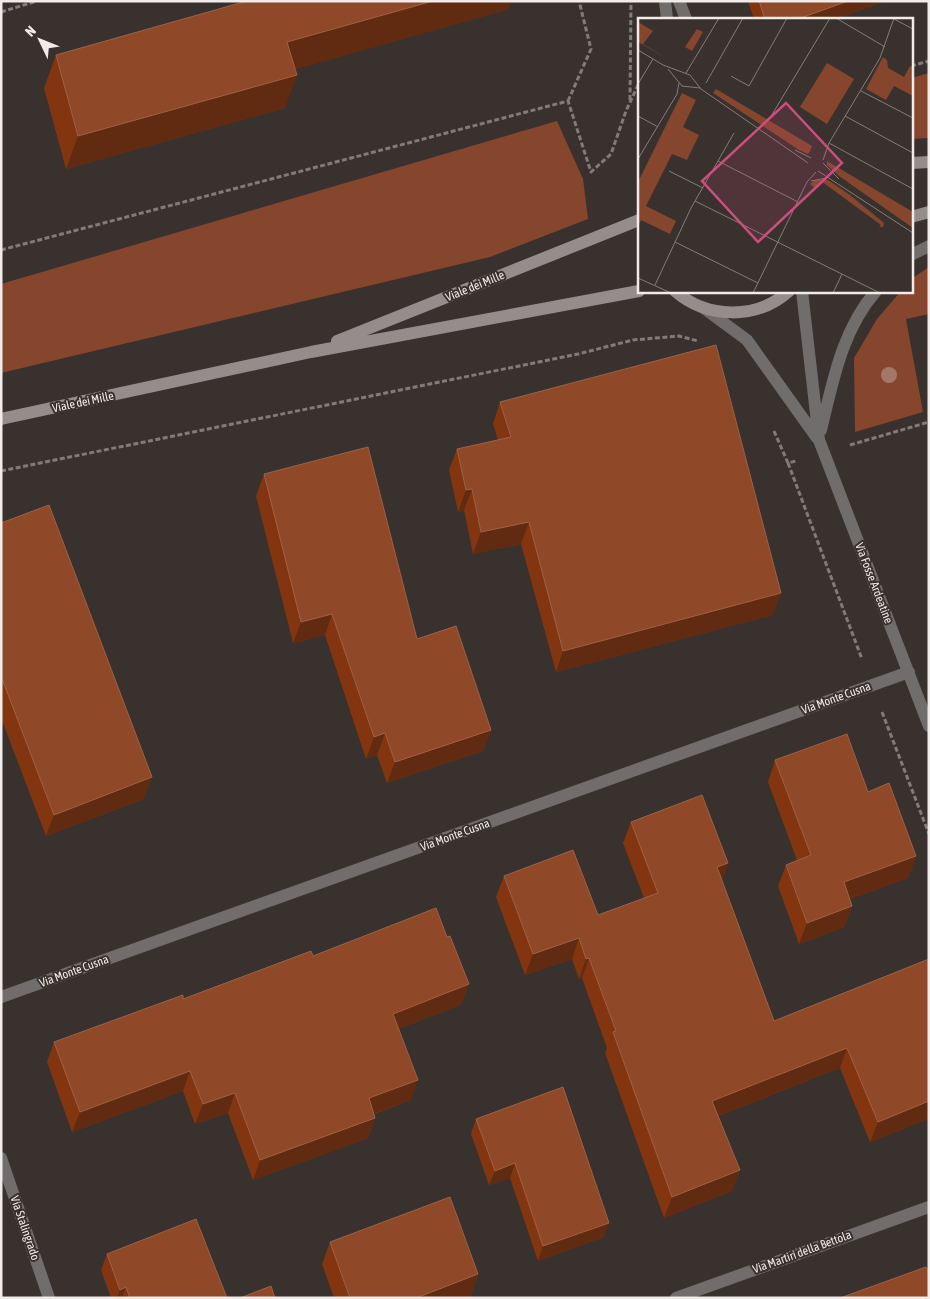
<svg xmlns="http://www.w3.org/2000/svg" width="930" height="1299" font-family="'Asap Condensed',sans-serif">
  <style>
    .green { fill: #86462e }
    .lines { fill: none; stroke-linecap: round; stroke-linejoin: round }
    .path { stroke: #827b79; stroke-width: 3; stroke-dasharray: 5 2.5; stroke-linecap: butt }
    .minor { stroke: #716d6c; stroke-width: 12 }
    .secondary { stroke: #948d8b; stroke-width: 12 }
    .tree { fill: #a47869 }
    .wall { fill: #833510 }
    .shaded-wall { fill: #612b12 }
    .building { fill: #8f4828; stroke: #9e6246 }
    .labels { text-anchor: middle; stroke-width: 4; stroke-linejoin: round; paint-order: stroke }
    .street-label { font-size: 12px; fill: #f1ecea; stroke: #39312e }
    .inset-road { fill: none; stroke: #837c79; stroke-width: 1 }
    .view { fill: #ce4d7f; fill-opacity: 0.15; stroke: #ce4d7f; stroke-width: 2.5 }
    .inset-edge { fill: none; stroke: #f1ecea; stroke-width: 2.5 }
  </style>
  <rect width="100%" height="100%" fill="#39312e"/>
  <path class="green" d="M929,73V138L911,139V78Z
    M557,121L583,179L588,219L490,257L1,373V284Z
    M929,267V314L906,319L923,412L855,432L854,358L877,319L901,291H911V279Z"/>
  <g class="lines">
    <path class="path" d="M1,12L37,1
      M911,66L929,61
      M630,100L631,1
      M568,101L591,49L579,1
      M1,250L568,101L591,172L611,154L626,111L639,83
      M774,431L788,463L796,461
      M850,445L929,422
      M788,463L862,659
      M1,471L578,354L633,340L679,336L698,341
      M882,712L929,834"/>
    <path class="minor" d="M665,1L667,19
      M679,1L686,19
      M911,255L929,246
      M802,291L819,440L929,726
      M705,309L747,340L817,438
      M821,430C833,381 842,330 876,291
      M1,997L909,672
      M1,1158L49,1298
      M676,1298L929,1207"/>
    <path class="secondary" d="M911,163L929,162
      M911,217L929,212
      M675,291C707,319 757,320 789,291
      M337,341L639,220
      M1,419L311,352L639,291"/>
  </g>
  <circle class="tree" cx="889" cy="375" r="8"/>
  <path class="wall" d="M748,1H886L836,19H754Z
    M509,9L295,69L285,108L66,169L44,88L56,55Z
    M500,402L773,615L556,672L521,544L473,554L464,510L458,512L449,470L457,449L498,440L493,424Z
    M264,474L417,639L491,730L483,751L387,783L377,755L366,759L325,635L293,643L256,496Z
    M1,523L144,799L46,836L1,718Z
    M775,760L868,792L916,856L908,878L850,899L852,906L844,927L799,944L778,886L786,865L797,860L768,782Z
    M631,822L728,863L722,880L774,1021L929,959V1119L870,1142L840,1068L718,1116L732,1191L664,1218L605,1053L607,1048L582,978L579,979L572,959L525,975L496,897L504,876L598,915L644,898L623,843Z
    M313,956L462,1004L398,1029L411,1100L374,1114L375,1118L368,1138L253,1180L228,1113L195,1124L183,1091L72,1132L47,1062L54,1042Z
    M476,1119L604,1237L538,1261L510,1178L489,1185L471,1134Z
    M330,1242L478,1274L471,1296L465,1298H334L322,1264Z
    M107,1254L227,1298H111L101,1270Z"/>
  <path class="shaded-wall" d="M433,1H512L509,9L275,75L287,42Z
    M848,1H886L836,19H798Z
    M297,75L285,108L66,169L78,136Z
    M472,489L464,510L458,512L466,490Z
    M529,522L521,544L473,554L481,532Z
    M781,593L773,615L556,672L563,651Z
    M332,614L325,635L293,643L301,622Z
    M491,730L483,751L387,783L395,762Z
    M385,733L377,755L366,759L374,737Z
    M152,777L144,799L46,836L54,815Z
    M916,856L908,878L836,904L844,882Z
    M728,863L721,884L717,867Z
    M852,906L844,927L799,944L807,923Z
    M579,938L572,959L525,975L533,954Z
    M589,958L582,978L579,979L586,959Z
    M469,984L462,1004L385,1034L393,1014Z
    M847,1048L840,1068L705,1121L712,1101Z
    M190,1071L183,1091L72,1132L80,1112Z
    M418,1080L411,1100L361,1118L369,1098Z
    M235,1093L228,1113L195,1124L203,1104Z
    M929,1101V1119L870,1142L878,1122Z
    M375,1118L368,1138L253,1180L260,1160Z
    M515,1163L510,1178L489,1185L495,1171Z
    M740,1170L732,1191L664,1218L672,1197Z
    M609,1223L604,1237L538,1261L543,1246Z
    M478,1274L471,1296L465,1298H416Z
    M126,1287L122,1298H117L120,1290Z"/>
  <path class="building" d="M247,1H433L287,42L297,75L78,136L56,55Z
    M759,1H848L798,19H765Z
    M716,345L781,593L563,651L529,522L481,532L472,489L466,490L457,449L511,437L500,402Z
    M368,447L417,639L456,626L491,730L395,762L385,733L374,737L332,614L301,622L264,474Z
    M49,505L152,777L54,815L1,676V523Z
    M847,734L868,792L889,783L916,856L844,882L852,906L807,923L786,865L811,855L775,760Z
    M702,795L728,863L717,867L774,1021L929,959V1101L878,1122L847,1048L712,1101L740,1170L672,1197L613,1032L616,1031L589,958L586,959L579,938L533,954L504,876L573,850L598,915L658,893L631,822Z
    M436,908L447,937L450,936L469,984L393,1014L418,1080L369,1098L375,1118L260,1160L235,1093L203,1104L190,1071L80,1112L54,1042L183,995V999L311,951L313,956Z
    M563,1087L609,1223L543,1246L515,1163L495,1171L476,1119Z
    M450,1197L478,1274L416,1298H350L330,1242Z
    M196,1219L227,1298H130L126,1287L120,1290L107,1254Z
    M926,1267L929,1274V1298H840Z
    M271,1286L275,1298H240Z"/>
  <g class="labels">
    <g class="street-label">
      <text transform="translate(475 286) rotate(-22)" y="4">Viale dei Mille</text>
      <text transform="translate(83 402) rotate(-12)" y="4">Viale dei Mille</text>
      <text transform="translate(874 583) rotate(69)" y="4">Via Fosse Ardeatine</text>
      <text transform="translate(836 698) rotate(-20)" y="4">Via Monte Cusna</text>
      <text transform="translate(455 835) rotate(-20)" y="4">Via Monte Cusna</text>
      <text transform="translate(74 971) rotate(-20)" y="4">Via Monte Cusna</text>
      <text transform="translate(25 1228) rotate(71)" y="4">Via Stalingrado</text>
      <text transform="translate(802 1252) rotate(-20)" y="4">Via Martiri della Bettola</text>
    </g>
  </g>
  <g transform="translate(638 18)">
    <rect width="275" height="275" fill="#39312e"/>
    <path d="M0,4L15,13L5,26L32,42L0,24ZM59,11L65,14L54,33L47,29ZM245,39L249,42L250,50L266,59L272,48L275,49V78L256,68L248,82L228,71ZM189,45L216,61L189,106L162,89ZM78,71L174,128L172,133L170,136L161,132L75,75ZM44,75L58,82L45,109L61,117L49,142L34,136L8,188L38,203L32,216L3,202L0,208V164ZM189,143L275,194V210L201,158L189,147ZM177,162H190L212,177L246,205L245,209H241L243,207L183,163L177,170L172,166Z" fill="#86462e"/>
    <path class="inset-road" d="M198,0L247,29M256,1L275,11M0,32L25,47L52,57L63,71L170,145M30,51L44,68L62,70M48,55L81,0M93,58L111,68L149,0M68,65L105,0M0,66L15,41M223,73L275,100M0,98L20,109M207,98L275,135M132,100L192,0M191,125L275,171M157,132L173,140M0,141L39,76L41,65M185,142L191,125L242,40L256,0M80,143L160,184M185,145L201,161M31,153L65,170M180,153L275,215M173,163L189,160M57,183L242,275M37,224L120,265M0,260L33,275M17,267L53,190L96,115M115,275L169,164L178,154M195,275L204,256"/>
    <path class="view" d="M148,85L204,145L120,224L64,163Z"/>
    <rect width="275" height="275" class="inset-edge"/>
  </g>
  <rect width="930" height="1299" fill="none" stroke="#f1ecea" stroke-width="5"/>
  <g transform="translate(40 40) rotate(313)" stroke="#39312e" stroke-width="4" paint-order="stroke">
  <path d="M0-4L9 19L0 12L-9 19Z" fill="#f1ecea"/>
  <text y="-8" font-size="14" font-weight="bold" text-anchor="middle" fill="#f1ecea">N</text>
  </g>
</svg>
